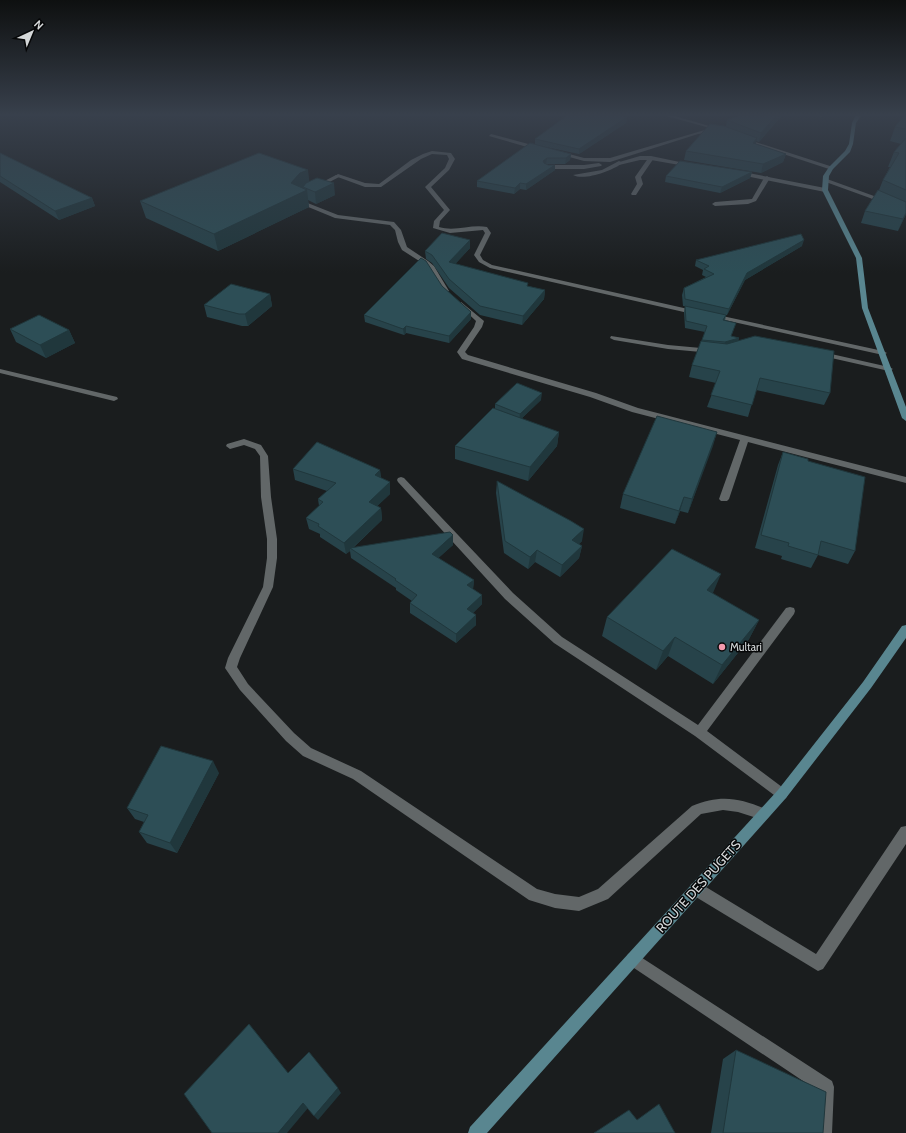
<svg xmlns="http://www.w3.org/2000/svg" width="906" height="1133" font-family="Cabin,sans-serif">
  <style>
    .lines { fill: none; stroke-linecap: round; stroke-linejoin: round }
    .lane { fill: #626768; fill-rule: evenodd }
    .street { fill: #626768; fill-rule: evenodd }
    .secondary { fill: #598690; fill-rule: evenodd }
    .wall { fill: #27434a }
    .shaded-wall { fill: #20373c }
    .building { fill: #2d4e56; stroke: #20373c }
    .poi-dot { fill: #f29aae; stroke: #060708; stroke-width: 1.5 }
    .labels { text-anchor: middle; stroke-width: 3; stroke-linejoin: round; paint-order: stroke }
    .poi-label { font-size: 11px; fill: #d5d8d9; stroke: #060708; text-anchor: start }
    .near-street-label { font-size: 13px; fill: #d5d8d9; stroke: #060708 }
  </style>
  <rect width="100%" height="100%" fill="#1a1d1e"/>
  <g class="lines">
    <path class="lane" d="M820,114H825L821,117L819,116Z
      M708,129L718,131L698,134L610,162L584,161L555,153L558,151L584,158H610Z
      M491,134L543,148L544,149L541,151L489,136Z
      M432,151L451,153L455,159L449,170L431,187L450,210L440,221L439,227C455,232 471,224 487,227L491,233L480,255L483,260L492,265L697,311L700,313L697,315L490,268L479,262L474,255L485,233L483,230L450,233L433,228L434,221L444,210L425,187L445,168L449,159L447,155L432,154L421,159L381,187H365L335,176L338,174L365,183L379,184L411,160L423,154Z
      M649,157L654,158L641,177L643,184L636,195H632L631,194L637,184L635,177Z
      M619,161L621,162V164C611,171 584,181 573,175L602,170Z
      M599,163L602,165L601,166L584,169H547L544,167L547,165H584Z
      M767,176L770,178L756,201L748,204L715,206L712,204L715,202L752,199L764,178Z
      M823,179H827L874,196L906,210V214L870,198L823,181Z
      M713,314L883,351L887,353L883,355L711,317V315Z
      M611,336L668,345L712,349L716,351L712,353L668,349L614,340L610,338Z
      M818,351L889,367L893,369L889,371L818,355Z
      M244,439L261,445L268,456L271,497L277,539V558L273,587L240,658L237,667L248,684L294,733L311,748L361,771L537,889L555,894L579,897L598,889L692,806C721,794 740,798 768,810L769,814L768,818L763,820L738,812L723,810L701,814L608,899L579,911L555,908L529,900L353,779L303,756L286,741L240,690L225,668L228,658L263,587L267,558V539L261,497L260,456L255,449L244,445L230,449L226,446L227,444Z
      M401,477L404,478L513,593L562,637L698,725L786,608L790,607L794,608L795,611L794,614L707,731L786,790L788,794L786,798L782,800L778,798L695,736L554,643L505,599L398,482L397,480L398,478Z
      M906,826V844L823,969L818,971L691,894L689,889L691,884L696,882L701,884L816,954L901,827Z
      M633,952L832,1081L834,1087L832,1133H816L818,1091L628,964L626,959L628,954Z"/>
    <path class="street" d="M659,114H668L723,130L721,131Z
      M743,138L833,167L834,168L829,169L741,140Z
      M640,156H651L694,165L691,167L651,160H640L619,165L616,163Z
      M738,171L825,188L828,190L825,192L736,174L735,173Z
      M336,175L341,176L318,188L313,187Z
      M299,197L305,202L338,215L394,222L401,230L407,247L428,261L434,266L449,291L444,292L427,266L402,250L398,242L395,230L390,225L335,218L301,204L296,199Z
      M461,302L484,321L482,327L465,352L468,355L596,393L638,408L906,477V483L748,442L729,499L727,501H721L719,499L740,440L632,412L590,397L462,359L457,352L474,327L476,321L459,305V303Z
      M0,369L117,397L118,399L114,401L0,373Z"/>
    <path class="secondary" d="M864,114L860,117L856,123L853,144L850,152L833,169L829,176L828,190L862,258L868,308L906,407V421L902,418L862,308L856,258L822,190L823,176L829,167L845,151L849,144L852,123L856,115Z
      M906,625V638L871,688L786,798L487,1133H468L470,1127L778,790L863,682L902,626Z"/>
  </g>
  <path class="wall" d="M744,114H783L759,142L756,141V144L786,154L783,162L761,173L684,160L686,151L726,126L727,120Z
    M906,114V214L898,231L861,223L865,211L879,190L883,180L890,167H888L894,152L901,144L890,141L895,127Z
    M627,117L626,123L579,154L541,146L571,154L570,160L565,164H546L548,165H555V170L526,190L520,189L514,194L477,187V181L535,144V139Z
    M0,153L92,198L95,206L59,220L0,182Z
    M752,172L750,178L720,193L665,182L666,176Z
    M309,181L335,195L316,204L308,200L309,207L218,251L146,218L140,201Z
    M470,240V248L455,264L528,286L545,290L544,299L522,325L480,315L449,288L432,263L426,259L425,251Z
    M802,246L745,280L727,315H726L725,321L736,323L731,336L739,338L738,341L830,393L824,405L756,390L748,417L707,407L716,383L689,377L692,365L705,332L685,328L684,312L685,306H683L682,295L684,288L706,277L702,275L703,270L695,266L696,260Z
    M442,286L471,312V319L449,343L406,333L404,335L365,322L364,315Z
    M270,294L272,306L248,326H242L207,317L204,305Z
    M10,329L69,330L75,343L46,358L16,342Z
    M541,400L521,419L559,432L557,446L528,481L455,459V446L495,409V404Z
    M717,432L688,513L680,511L675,524L620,508L623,494Z
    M783,452L808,461L855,551L848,564L818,555L811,568L781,559L782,556L755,548L778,465Z
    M293,469L380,470L381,478L390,482V494L377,506L381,508L382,520L353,548L453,545L438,558L474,580L473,589L482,595V604L473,613L476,615V625L456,643L410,613V603L412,601L396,590V588L351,558L350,551L346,554L320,537V534L309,529L306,518L319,506L318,499L327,491L295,480Z
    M497,481L582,541L579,544L582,546L579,558L560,577L535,562L528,569L504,553L496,493Z
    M713,594L759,620L749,639L713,684L668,656L656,670L602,636L607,617Z
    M219,773L177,853L147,843L139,832L144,822L135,819L127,808Z
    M736,1050L823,1133H711L723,1059Z"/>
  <path class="shaded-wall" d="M778,114H783L759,142L761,133Z
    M627,117L626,123L579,154V149Z
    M757,138L755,147L753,143Z
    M571,154L570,160L565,164L566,158Z
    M786,154L783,162L761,173L763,164Z
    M547,158L546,164L543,167V161Z
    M555,165V170L526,190V184Z
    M308,170L310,186L303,187V189L307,190L309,207L218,251L214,234L291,183L300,173Z
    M752,172L750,178L720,193L722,187Z
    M334,183L335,195L316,204L315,192Z
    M520,183V189L514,194L515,188Z
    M92,198L95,206L59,220L55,211Z
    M906,213V214L898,231L903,219Z
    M470,240V248L449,271V262Z
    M804,240L802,246L745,280L727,315L729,309L747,273Z
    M545,290L544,299L522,325L523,316Z
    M270,294L272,306L248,326L245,314Z
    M471,312V319L449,343V336Z
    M736,323L730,340L739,338L736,344L723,348L725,342L731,336Z
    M406,326V333L404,335L403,329Z
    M69,330L75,343L46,358L40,345Z
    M542,393L541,400L519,421L520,414Z
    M559,432L557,446L528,481L530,467Z
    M717,432L713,446L688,513L692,499Z
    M380,470L381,482L375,475Z
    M390,482V494L370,513L369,502Z
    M684,497L680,511L675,524L679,511Z
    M381,508L382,520L351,549L350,548V551L346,554L344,543Z
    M584,529L582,541L570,552L572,540Z
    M453,535V545L432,564V554Z
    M582,546L579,558L560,577L562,565Z
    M537,550L535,562L528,569L530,557Z
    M721,574L713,593L700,609L707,590Z
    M474,580L473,589L467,585Z
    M482,595V604L467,618V609Z
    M476,615V625L456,643V634Z
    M759,620L749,639L713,684L722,665Z
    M675,637L668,656L656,670L663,651Z
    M213,761L219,773L177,853L170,843Z
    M249,1024L255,1031L293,1079L288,1073Z
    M338,1088L341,1093L318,1120L314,1116Z
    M303,1103L308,1108L287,1133H278Z"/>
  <path class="building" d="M569,114H614L627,117L579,149L535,139Z
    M744,114H778L761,133L727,120Z
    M905,114H906V129L895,127Z
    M710,124L724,126L757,138L753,143L786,154L763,164L686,151Z
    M906,138V190L883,180L899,153L894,152Z
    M530,143L571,154L566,158H547L543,161L544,163L548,165H555L526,184L520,183L515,188L477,181Z
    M0,153L92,198L55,211L0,176Z
    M259,153L308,170L300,173L291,183L307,190L214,234L140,201Z
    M680,161L752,172L722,187L666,176Z
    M317,178L334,183L315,192L303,187L306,183Z
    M878,190L906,202V213L903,219L865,211Z
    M442,233L470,240L449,262L528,283L527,286L545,290L523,316L480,306L449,279L432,255L425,251Z
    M801,234L804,240L747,273L729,309L685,299L684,288L714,274L704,269L709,266L696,260Z
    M421,258L426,261L442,286L471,312L449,336L406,326L403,329L364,315Z
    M231,284L270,294L245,314H239L204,305Z
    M685,306L726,315L723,320L736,323L731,336L739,338L725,342L702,340L707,326L686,321Z
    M39,315L69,330L40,345L10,329Z
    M755,336L834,351L830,393L760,378L752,405L711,395L720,371L692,365L701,341L727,344Z
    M517,383L542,393L520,414L495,404Z
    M493,408L559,432L530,467L455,446Z
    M657,416L717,432L692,499L684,497L679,511L623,494Z
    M317,442L380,470L375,475L390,482L369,502L381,508L344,543L318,526L319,524L306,518L323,502L318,499L336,483L293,469Z
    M783,452L808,459V461L865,477L855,551L821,541L818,555L788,546L789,543L761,535Z
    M497,481L571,521L584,529L572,540L582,546L562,565L537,550L530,557L505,541Z
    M450,532L453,535L432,554L474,580L467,585L482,595L467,609L476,615L456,634L410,603L417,595L395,580L396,579L350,548Z
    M672,549L721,574L707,590L759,620L722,665L675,637L663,651L607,617Z
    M161,746L213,761L170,843L139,832L148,815L127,808Z
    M249,1024L288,1073L309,1052L338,1088L314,1116L303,1103L278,1133H212L184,1094Z
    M736,1050L826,1092L823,1133H723Z
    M659,1104L675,1133H594L629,1110L637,1120Z"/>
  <linearGradient id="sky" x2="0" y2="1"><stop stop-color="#0e1010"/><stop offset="0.42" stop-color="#38404c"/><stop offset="1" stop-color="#38404c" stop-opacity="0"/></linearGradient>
  <rect width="906" height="273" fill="url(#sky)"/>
  <circle class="poi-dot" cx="722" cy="647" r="4"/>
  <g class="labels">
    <g class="poi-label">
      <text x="730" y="651">Multari</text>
    </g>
    <g class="near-street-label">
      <text transform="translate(698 886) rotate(-48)" y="5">ROUTE DES PUGETS</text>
    </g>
  </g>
  <g transform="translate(32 32) rotate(44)" stroke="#060708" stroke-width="3" paint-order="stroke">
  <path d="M0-3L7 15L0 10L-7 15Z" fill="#d5d8d9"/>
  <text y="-6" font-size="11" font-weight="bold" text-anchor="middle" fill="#d5d8d9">N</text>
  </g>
</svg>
